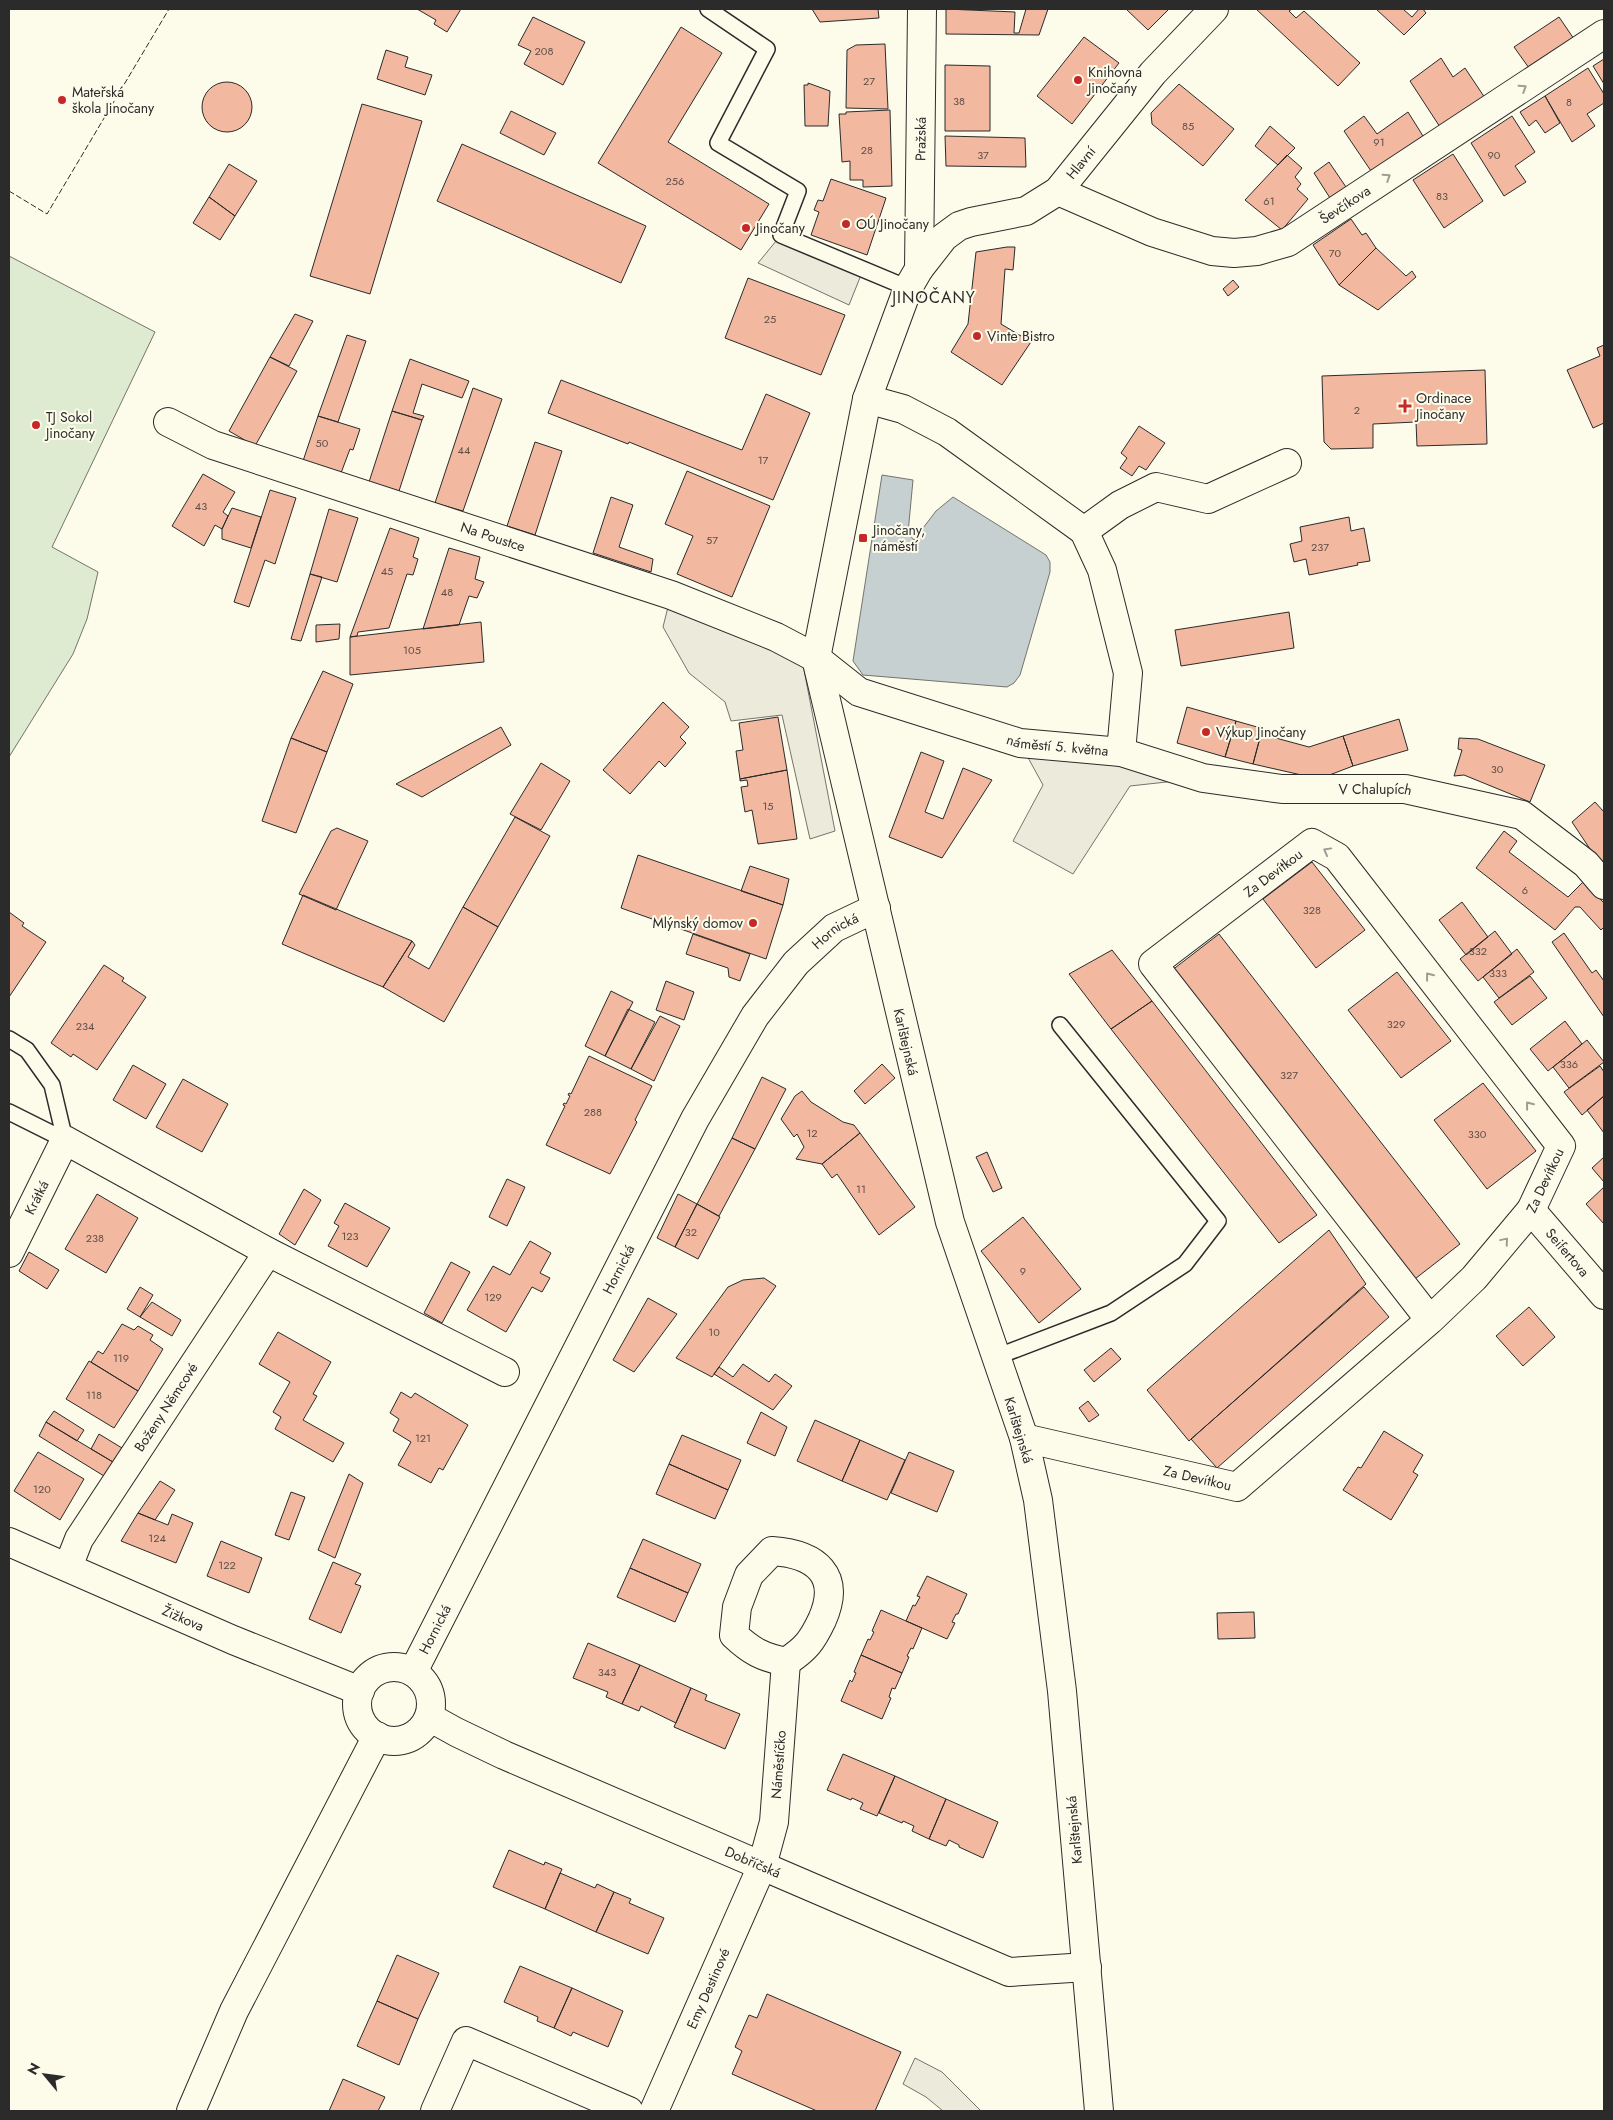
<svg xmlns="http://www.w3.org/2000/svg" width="1613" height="2120" font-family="Jost,sans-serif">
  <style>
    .green { fill: #deebd1; stroke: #74746e }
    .parking { fill: #eceadb; stroke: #74746e }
    .water { fill: #c7d0d0; stroke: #74746e }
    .building { fill: #f2b8a0; stroke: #2b2b2b }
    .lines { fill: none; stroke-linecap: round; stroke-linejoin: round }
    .service-casing { stroke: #2b2b2b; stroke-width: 18 }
    .minor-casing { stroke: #2b2b2b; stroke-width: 30 }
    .tertiary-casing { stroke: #2b2b2b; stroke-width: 30 }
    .service { stroke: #fdfbea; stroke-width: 15 }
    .minor { stroke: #fdfbea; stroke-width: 28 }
    .tertiary { stroke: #fdfbea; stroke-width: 28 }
    .fence { stroke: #2b2b2b; stroke-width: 1; stroke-dasharray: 6 2.5; stroke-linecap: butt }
    .oneway { stroke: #9e9d94 }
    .poi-dot { fill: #c62828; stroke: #fdfbea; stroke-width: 2 }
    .labels { text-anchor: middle; stroke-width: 4; stroke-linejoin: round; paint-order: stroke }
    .number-label { font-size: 11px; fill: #5d4e48 }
    .poi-label { font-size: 14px; fill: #2b2b2b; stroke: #fdfbea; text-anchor: start }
    .street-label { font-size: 14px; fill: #2b2b2b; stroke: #fdfbea }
    .quarter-label { font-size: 16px; letter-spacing: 1px; fill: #2b2b2b; stroke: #fdfbea }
  </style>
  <rect width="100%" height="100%" fill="#fdfbea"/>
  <path class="green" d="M9,256L155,332L52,547L98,572L87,619L73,654L9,757Z"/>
  <path class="parking" d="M781,235L863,270L849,305L758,263Z
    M671,595L800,649L835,831L810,839L782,715L731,721L725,702L689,673L663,627Z
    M1020,743L1203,778L1130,786L1073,874L1013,841L1043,785Z
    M915,2058L942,2072L981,2111H943L926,2097L903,2084Z"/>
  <path class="water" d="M882,475L913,480L908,533L914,540L936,511L953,497L1046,555L1050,562V572L1020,675L1014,683L1007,687L863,675L853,661Z"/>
  <path class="building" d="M417,9H461L447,32L434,24L436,20Z
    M812,9H878L879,18L820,22Z
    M946,9L1015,12L1014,33H1019L1026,9H1048L1039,35L946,34Z
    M1126,9H1169L1148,30Z
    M1256,9H1292L1289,11L1296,18L1304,11L1360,63L1338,86Z
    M1376,9H1403L1412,17L1419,9H1423L1426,13L1404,35Z
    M533,17L585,42L563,85L524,64L531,51L518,45Z
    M1559,17L1574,39L1529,68L1514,47Z
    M681,27L722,53L668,142L769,204L741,250L598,163Z
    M1084,37L1119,63L1072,124L1037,96Z
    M885,44L888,109L846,108L847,50L856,45Z
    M386,50L408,57L405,67L432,75L425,95L377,79Z
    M1441,58L1453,77L1465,68L1485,98L1440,127L1410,81Z
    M1604,59V84L1593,66Z
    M945,65L990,66V131H945Z
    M1588,68L1604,94V103L1587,114L1595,126L1572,142L1545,96Z
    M202 107a25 25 0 1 1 50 0a25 25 0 1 1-50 0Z
    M808,83L830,91L828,126H805L804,85H808Z
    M1179,84L1234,129L1203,166L1152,124L1151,113Z
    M1545,96L1560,123L1545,133L1536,120L1529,126L1520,112Z
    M362,104L422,121L370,294L310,276Z
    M890,110L892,186L863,187V180H850V161L842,162L839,114H846V112Z
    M511,111L556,133L544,155L500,133Z
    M1408,112L1423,136L1371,171L1344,131L1364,116L1377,134Z
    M1512,116L1535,152L1515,166L1526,182L1504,196L1471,143Z
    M1270,126L1295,148L1278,165L1255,146Z
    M945,136L1025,138L1026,167L946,166Z
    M462,144L646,226L621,283L437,201Z
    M1453,154L1483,201L1444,228L1413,180Z
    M1287,155L1302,168L1295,177L1301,184L1297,189L1308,199L1282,230L1245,200Z
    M1329,162L1346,187L1330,198L1314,173Z
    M229,164L257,181L235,216L209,197Z
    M831,179L886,198L867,255L811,235L819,212L814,210L818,200L823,201Z
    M209,197L235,216L220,240L193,223Z
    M1351,219L1362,235L1366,233L1376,248L1339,285L1313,245Z
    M1007,247H1015L1013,270L1005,269L1001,324L1021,336L1025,331L1035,336L1002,385L951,352L968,324L976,252Z
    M1376,248L1406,276L1412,271L1416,277L1378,310L1339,285Z
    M748,278L845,315L821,375L725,338Z
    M1233,280L1239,287L1228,296L1223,289Z
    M295,314L313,321L289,366L270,357Z
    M347,335L366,341L338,422L318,416Z
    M1604,345V423L1593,428L1567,370L1600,356L1597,348Z
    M270,357L297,371L255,446L229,431Z
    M410,359L469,381L462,398L422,384L413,413L424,416L422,420L392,411Z
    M1485,370L1487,444L1417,446L1416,422L1373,424V448L1331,449L1324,442L1322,376Z
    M561,380L742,450L766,394L810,413L773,500L629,442L628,444L548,413Z
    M473,388L502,399L463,511L435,503Z
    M392,411L422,420L399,491L369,482Z
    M318,416L360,429L353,450L350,449L341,473L303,461Z
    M1139,426L1165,443L1146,470L1139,466L1132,476L1120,468L1127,458L1121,453Z
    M535,442L562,451L535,535L507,526Z
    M687,471L770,506L732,597L677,574L693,536L665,524Z
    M203,474L235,492L223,512L228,516L222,529L215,525L204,546L172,526Z
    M270,490L296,498L275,564L265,560L249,607L234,602Z
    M611,497L633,505L619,547L653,559L651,572L593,553Z
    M232,508L261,517L251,548L222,539V529Z
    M329,509L358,518L337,582L310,574Z
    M1349,517L1351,531L1364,528L1370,561L1357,563L1358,565L1309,575L1306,559L1294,562L1290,544L1302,541L1300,527Z
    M390,528L419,538L413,557L418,559L413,575L407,574L389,628L358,632L357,636L350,637Z
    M449,548L480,557L475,579L484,582L477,598L469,596L459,625L423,629Z
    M310,574L322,577L301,641L291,639Z
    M1289,612L1294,648L1181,666L1175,630Z
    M481,622L484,662L350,675V637Z
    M340,624L339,639L316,642V625Z
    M323,671L353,684L327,752L291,738Z
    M663,702L689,727L680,737L686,743L665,767L659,761L630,794L603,770Z
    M1187,707L1236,721L1225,757L1177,743Z
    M778,717L787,770L740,779L736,751L743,750L739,723Z
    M1399,719L1408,750L1353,766L1343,736Z
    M1236,721L1264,729L1261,734L1253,764L1225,757Z
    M501,727L511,745L422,797L396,784Z
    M1261,734L1309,747L1343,736L1353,766L1319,779L1253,764Z
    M291,738L327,752L296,833L262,821Z
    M1459,738L1478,739L1545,765L1530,802L1464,775L1454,776L1462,750L1458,749Z
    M921,752L944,761L925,812L943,819L963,768L992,780L942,858L889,837Z
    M541,763L570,781L541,830L510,814Z
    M787,770L797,839L758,844L752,810L745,812L741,787L748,786L747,780L740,781V779Z
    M1595,802L1604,812V870L1572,822Z
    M515,817L550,836L498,927L463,907Z
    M337,828L368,841L336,910L299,894L331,831Z
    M1504,831L1517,841L1509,852L1568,897L1583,882L1604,903V927L1601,930L1580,907H1575L1555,930L1476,868Z
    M638,855L783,905L766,959L621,908Z
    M1312,862L1365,930L1316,968L1263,899Z
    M750,866L789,879L783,905L741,891Z
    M303,895L412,941L383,987L282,944Z
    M1462,902L1488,937L1466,955L1439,920Z
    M463,907L498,927L444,1022L383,987L412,941L415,945L408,957L429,969Z
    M9,912L24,923L22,926L46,942L9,997Z
    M1495,931L1512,954L1478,981L1460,959Z
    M1564,933L1592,973L1596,970L1604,981V1017L1552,942Z
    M693,934L750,954L740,981L729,977L728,968L686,954Z
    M1219,934L1460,1244L1411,1282L1171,971Z
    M1517,949L1534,972L1499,998L1483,977Z
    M1112,950L1152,1001L1111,1029L1069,974Z
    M104,965L124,978L122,981L146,997L97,1070L73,1054L71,1057L51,1043Z
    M1397,972L1451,1041L1401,1078L1348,1010Z
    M1530,976L1547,998L1512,1025L1494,1002Z
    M666,981L694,992L684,1020L656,1010Z
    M611,991L633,1002L605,1056L585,1046Z
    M1152,1001L1317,1215L1279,1243L1111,1029Z
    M628,1009L655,1022L631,1069L605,1056Z
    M660,1016L680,1026L654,1081L631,1069Z
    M1565,1021L1582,1044L1548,1071L1530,1049Z
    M1587,1040L1604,1062L1569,1088L1553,1067Z
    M589,1056L652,1086L635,1120L637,1122L610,1174L546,1145L565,1106L563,1105L564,1103L566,1104L570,1096L568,1095L569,1093L571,1094Z
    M882,1064L895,1078L865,1104L854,1091Z
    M133,1065L166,1084L146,1119L113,1100Z
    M1600,1066L1604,1072V1096L1582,1115L1564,1092Z
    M762,1077L786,1089L755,1149L732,1138Z
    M183,1079L228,1104L202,1152L156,1127Z
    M1483,1083L1536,1151L1487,1189L1434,1120Z
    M802,1091L811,1102L843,1122L854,1125L860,1133L822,1164L796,1159L804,1147L797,1134L794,1137L781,1119L795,1096Z
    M1604,1096V1133L1587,1110Z
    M860,1133L915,1207L879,1235L837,1174L832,1178L822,1164Z
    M732,1138L755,1149L719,1216L697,1204Z
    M987,1152L1002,1188L993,1192L976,1157Z
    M1604,1157V1182L1592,1168Z
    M507,1179L525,1187L507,1226L489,1217Z
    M1604,1187V1224L1586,1204Z
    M304,1189L321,1200L295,1245L279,1234Z
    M97,1194L138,1218L106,1273L65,1249Z
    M678,1194L697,1204L675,1247L657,1238Z
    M345,1203L390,1228L367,1267L328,1246L339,1226L334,1223Z
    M697,1204L720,1217L698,1259L675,1247Z
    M1023,1217L1081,1289L1039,1323L981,1251Z
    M1329,1230L1366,1284L1189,1441L1147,1390Z
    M530,1241L551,1253L540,1273L550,1278L542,1292L532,1287L506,1332L467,1310L493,1266L510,1275Z
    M29,1252L59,1270L47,1289L19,1271Z
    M451,1262L470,1272L442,1323L424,1313Z
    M764,1278L776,1286L712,1377L676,1358L728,1287L743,1280Z
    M140,1287L153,1295L140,1317L127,1309Z
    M1364,1287L1389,1317L1217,1468L1191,1439Z
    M648,1298L677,1314L634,1372L613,1360Z
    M152,1302L181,1320L172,1336L140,1317Z
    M1529,1307L1555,1337L1523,1366L1496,1336Z
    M122,1324L134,1330L138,1326L153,1335L150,1340L163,1349L138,1391L91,1362L98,1351L103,1354Z
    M278,1332L331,1362L313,1394L317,1396L303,1420L344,1443L333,1462L275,1429L281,1417L273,1412L290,1382L259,1364Z
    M1111,1348L1121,1359L1094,1382L1084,1370Z
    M89,1361L138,1391L114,1428L66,1399Z
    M743,1364L769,1382L775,1374L792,1386L773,1410L714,1374L719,1367L733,1377Z
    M401,1392L411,1398L415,1393L468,1425L443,1470L439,1468L431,1483L398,1465L411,1442L393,1431L399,1419L390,1413Z
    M1088,1401L1099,1415L1089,1422L1079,1408Z
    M54,1411L84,1430L77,1441L46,1422Z
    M761,1412L787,1427L775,1456L747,1443Z
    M815,1420L860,1440L842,1481L797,1461Z
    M46,1422L113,1462L104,1476L39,1436Z
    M1384,1431L1423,1455L1413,1472L1418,1475L1391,1520L1343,1490L1358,1467L1361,1468Z
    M99,1434L122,1448L113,1462L91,1449Z
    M682,1435L741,1460L728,1490L669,1464Z
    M860,1440L905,1460L887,1500L842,1481Z
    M38,1452L84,1479L60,1520L14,1491Z
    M909,1452L954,1471L937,1512L891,1493Z
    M669,1464L728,1490L715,1519L656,1494Z
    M349,1474L363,1483L335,1558L318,1550Z
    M160,1481L175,1490L155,1520L138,1513Z
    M291,1492L305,1497L289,1540L275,1535Z
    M138,1513L168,1525L172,1514L193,1523L176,1563L121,1541Z
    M643,1539L701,1564L688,1593L630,1568Z
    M221,1541L262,1558L249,1593L207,1576Z
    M333,1562L361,1574L355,1584L361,1586L341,1633L309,1619Z
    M630,1568L688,1593L675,1622L617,1597Z
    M927,1576L967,1594L958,1614H956L952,1622L955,1623L947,1639L906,1621L913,1605L915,1606L920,1597L917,1596Z
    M881,1610L922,1628L913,1649L911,1648L907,1656L909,1657L902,1673L861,1655L868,1639L870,1640L874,1632L872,1631Z
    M1254,1612L1255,1638L1218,1639L1217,1613Z
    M588,1643L640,1665L622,1704L606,1697L608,1692L573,1678Z
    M861,1655L902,1673L895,1689L892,1688L889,1697L891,1698L882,1719L841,1701L850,1680L852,1682L856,1673L854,1672Z
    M640,1665L691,1688L676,1723L641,1706L639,1711L622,1704Z
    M691,1688L707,1695L705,1700L740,1714L725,1749L674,1727Z
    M843,1754L895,1776L877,1816L860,1809L863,1803L852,1798L851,1800L827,1790Z
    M895,1776L946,1799L929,1839L912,1831L914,1826L903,1821L902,1823L879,1813Z
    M946,1799L998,1822L983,1858L959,1847V1845L949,1840L946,1846L929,1839Z
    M509,1850L544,1865L545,1862L562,1869L545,1909L493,1887Z
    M560,1873L595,1888L597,1884L614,1892L596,1932L545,1909Z
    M614,1892L631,1899L629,1903L664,1918L648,1954L596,1932Z
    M397,1955L439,1973L418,2019L377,2001Z
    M520,1966L572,1988L554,2028L537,2021L538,2017L504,2002Z
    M572,1988L623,2011L608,2047L573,2032L571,2036L554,2028Z
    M767,1994L901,2052L875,2111H817L732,2074L742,2051L735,2047L749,2015L757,2018Z
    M377,2001L418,2019L399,2065L357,2046Z
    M343,2079L385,2097L378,2111H329Z"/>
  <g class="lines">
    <defs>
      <path id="service" d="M708,9L767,49L718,143L798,191L781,235L908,288
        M9,1039L27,1050L52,1085L65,1140
        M9,1112L65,1140
        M996,1357L1111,1313L1185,1264L1218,1221L1060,1025"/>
      <g id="minor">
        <path id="s1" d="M1058,191L1152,232L1212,251L1234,253L1257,251L1288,242L1604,34"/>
        <path id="s2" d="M919,269L922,9"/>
        <path id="s3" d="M168,422L213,445L671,595L776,637L816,658L859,692L1020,743L1121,752L1128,673L1102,570L1084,531L947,432L903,409L867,399"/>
        <path d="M1084,531L1120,505L1156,487L1208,499L1287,463"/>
        <path id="s4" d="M1121,752L1203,778L1282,789H1405L1522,815L1586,864L1604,885"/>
        <path id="s5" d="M1531,1210L1604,1295"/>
        <path id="s6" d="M9,1253L65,1140L268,1252L505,1372"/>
        <path id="s7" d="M1024,1438L1237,1487L1430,1320L1474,1278L1531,1210L1561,1146L1337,857L1312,843L1153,964L1430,1320"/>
        <path d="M772,1551C816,1554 842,1575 822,1620C812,1641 806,1649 786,1662C762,1657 751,1651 734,1635L737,1607L749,1575Z"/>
        <path id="s8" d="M68,1567L79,1539L268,1252"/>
        <path id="s9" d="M429,1717L456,1732L504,1755L1009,1972L1087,1967"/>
        <path d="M435,2111L466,2041L629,2111"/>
        <path id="s10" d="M654,2111L762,1866L774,1822L786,1662"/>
      </g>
      <g id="tertiary">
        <path id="s11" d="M9,1542L233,1640L360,1691"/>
        <circle cx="394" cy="1704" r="37"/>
        <path id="s12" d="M413,1672L695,1119L755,1016L796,963L834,928L876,908"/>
        <path d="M191,2111L234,2011L377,1736"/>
        <path id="s13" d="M1099,2111L1062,1691L1038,1500L1024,1438L950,1222L816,658L867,399L908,288L919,269L944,237L959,226L971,222L1026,211L1058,191L1153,73L1214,9"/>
      </g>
    </defs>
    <use href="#service" class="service-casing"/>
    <use href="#minor" class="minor-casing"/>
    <use href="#tertiary" class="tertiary-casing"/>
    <use href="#service" class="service"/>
    <use href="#minor" class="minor"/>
    <use href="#tertiary" class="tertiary"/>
    <path class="fence" d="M9,191L47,214L169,9"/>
  </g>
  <defs><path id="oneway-chevron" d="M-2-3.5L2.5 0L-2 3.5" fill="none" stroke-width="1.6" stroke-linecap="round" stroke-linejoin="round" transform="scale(1.25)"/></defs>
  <g class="oneway">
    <use href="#oneway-chevron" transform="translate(1523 88) rotate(-33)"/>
    <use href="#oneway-chevron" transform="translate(1387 177) rotate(-33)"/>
    <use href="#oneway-chevron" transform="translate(1327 851) rotate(-151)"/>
    <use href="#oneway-chevron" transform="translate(1429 976) rotate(-128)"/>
    <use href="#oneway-chevron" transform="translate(1529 1105) rotate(-128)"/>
    <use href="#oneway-chevron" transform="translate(1505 1241) rotate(-50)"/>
  </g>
  <g class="poi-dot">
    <circle cx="1078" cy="80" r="5"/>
    <circle cx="62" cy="100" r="5"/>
    <circle cx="846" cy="224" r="5"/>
    <circle cx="746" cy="228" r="5"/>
    <circle cx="977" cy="336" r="5"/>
    <path d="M1402.5 398.5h5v5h5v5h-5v5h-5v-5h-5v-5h5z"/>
    <circle cx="36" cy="425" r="5"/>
    <rect x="858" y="533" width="10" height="10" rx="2.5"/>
    <circle cx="1206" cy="732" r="5"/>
    <circle cx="753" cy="923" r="5"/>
  </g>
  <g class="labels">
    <g class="number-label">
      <text x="544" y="55">208</text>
      <text x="869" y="85">27</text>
      <text x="959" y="105">38</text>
      <text x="1569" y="106">8</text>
      <text x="1188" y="130">85</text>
      <text x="1379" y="146">91</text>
      <text x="867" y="154">28</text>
      <text x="983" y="159">37</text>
      <text x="1494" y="159">90</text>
      <text x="675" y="185">256</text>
      <text x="1442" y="200">83</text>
      <text x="1269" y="205">61</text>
      <text x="1335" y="257">70</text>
      <text x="770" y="323">25</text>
      <text x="1357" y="414">2</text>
      <text x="322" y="447">50</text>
      <text x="464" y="454">44</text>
      <text x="763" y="464">17</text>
      <text x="201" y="510">43</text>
      <text x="712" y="544">57</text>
      <text x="1320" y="551">237</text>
      <text x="387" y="575">45</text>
      <text x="447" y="596">48</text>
      <text x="412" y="654">105</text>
      <text x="1497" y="773">30</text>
      <text x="768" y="810">15</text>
      <text x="1525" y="894">6</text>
      <text x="1312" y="914">328</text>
      <text x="1478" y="955">332</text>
      <text x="1498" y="977">333</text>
      <text x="1396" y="1028">329</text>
      <text x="85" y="1030">234</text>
      <text x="1569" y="1068">336</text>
      <text x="1289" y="1079">327</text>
      <text x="593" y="1116">288</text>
      <text x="812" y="1137">12</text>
      <text x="1477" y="1138">330</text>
      <text x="861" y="1193">11</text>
      <text x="691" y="1236">32</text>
      <text x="350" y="1240">123</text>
      <text x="95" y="1242">238</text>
      <text x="1023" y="1275">9</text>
      <text x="493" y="1301">129</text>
      <text x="714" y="1336">10</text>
      <text x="121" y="1362">119</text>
      <text x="94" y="1399">118</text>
      <text x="423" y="1442">121</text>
      <text x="42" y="1493">120</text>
      <text x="157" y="1542">124</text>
      <text x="227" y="1569">122</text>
      <text x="607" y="1676">343</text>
    </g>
    <g class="poi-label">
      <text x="1088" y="77">Knihovna<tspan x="1088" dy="16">Jinočany</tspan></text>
      <text x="72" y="97">Mateřská<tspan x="72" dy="16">škola Jinočany</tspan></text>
      <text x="856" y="229">OÚ Jinočany</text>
      <text x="756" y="233">Jinočany</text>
      <text x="987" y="341">Vinte Bistro</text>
      <text x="1416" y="403">Ordinace<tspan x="1416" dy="16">Jinočany</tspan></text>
      <text x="46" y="422">TJ Sokol<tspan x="46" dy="16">Jinočany</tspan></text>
      <text x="873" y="535">Jinočany,<tspan x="873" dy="16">náměstí</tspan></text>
      <text x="1216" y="737">Výkup Jinočany</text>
      <text x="743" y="928" text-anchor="end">Mlýnský domov</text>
    </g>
    <g class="street-label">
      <text dy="5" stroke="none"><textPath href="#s2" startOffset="130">Pražská</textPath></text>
      <text dy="5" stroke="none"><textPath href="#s13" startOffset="2092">Hlavní</textPath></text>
      <text dy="5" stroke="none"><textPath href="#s1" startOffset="311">Ševčíkova</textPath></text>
      <text dy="5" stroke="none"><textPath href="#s3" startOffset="345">Na Poustce</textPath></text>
      <text dy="5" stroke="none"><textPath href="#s3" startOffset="952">náměstí 5. května</textPath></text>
      <text dy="5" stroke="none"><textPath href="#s4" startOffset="259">V Chalupích</textPath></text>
      <text transform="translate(1273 873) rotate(-37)" y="5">Za Devítkou</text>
      <text dy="5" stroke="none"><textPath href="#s12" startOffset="858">Hornická</textPath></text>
      <text transform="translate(906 1042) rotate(77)" y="5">Karlštejnská</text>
      <text dy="5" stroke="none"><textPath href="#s7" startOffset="656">Za Devítkou</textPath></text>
      <text dy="5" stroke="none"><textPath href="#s6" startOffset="62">Krátká</textPath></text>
      <text dy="5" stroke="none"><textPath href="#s5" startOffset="56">Seifertova</textPath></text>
      <text dy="5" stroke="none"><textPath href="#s12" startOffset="452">Hornická</textPath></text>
      <text dy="5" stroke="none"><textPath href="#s8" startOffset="188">Boženy Němcové</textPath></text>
      <text transform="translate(1019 1430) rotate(73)" y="5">Karlštejnská</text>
      <text dy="5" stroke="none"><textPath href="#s7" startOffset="178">Za Devítkou</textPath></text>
      <text dy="5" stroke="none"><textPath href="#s11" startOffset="190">Žižkova</textPath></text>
      <text dy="5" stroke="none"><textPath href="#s12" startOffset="48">Hornická</textPath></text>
      <text dy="5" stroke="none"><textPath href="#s10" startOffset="371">Náměstíčko</textPath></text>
      <text transform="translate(1074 1830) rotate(-95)" y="5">Karlštejnská</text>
      <text dy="5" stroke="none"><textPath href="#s9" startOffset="355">Dobříčská</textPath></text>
      <text dy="5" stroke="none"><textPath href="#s10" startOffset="134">Emy Destinové</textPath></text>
    </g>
    <g class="quarter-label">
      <text x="934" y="303">JINOČANY</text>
    </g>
  </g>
  <rect width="1613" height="2120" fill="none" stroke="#2b2b2b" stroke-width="20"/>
  <g transform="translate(45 2075) rotate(299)" stroke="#fdfbea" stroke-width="4" paint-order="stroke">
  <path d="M0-4L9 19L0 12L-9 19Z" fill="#2b2b2b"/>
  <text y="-8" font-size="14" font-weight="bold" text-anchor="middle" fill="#2b2b2b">N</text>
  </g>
</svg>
